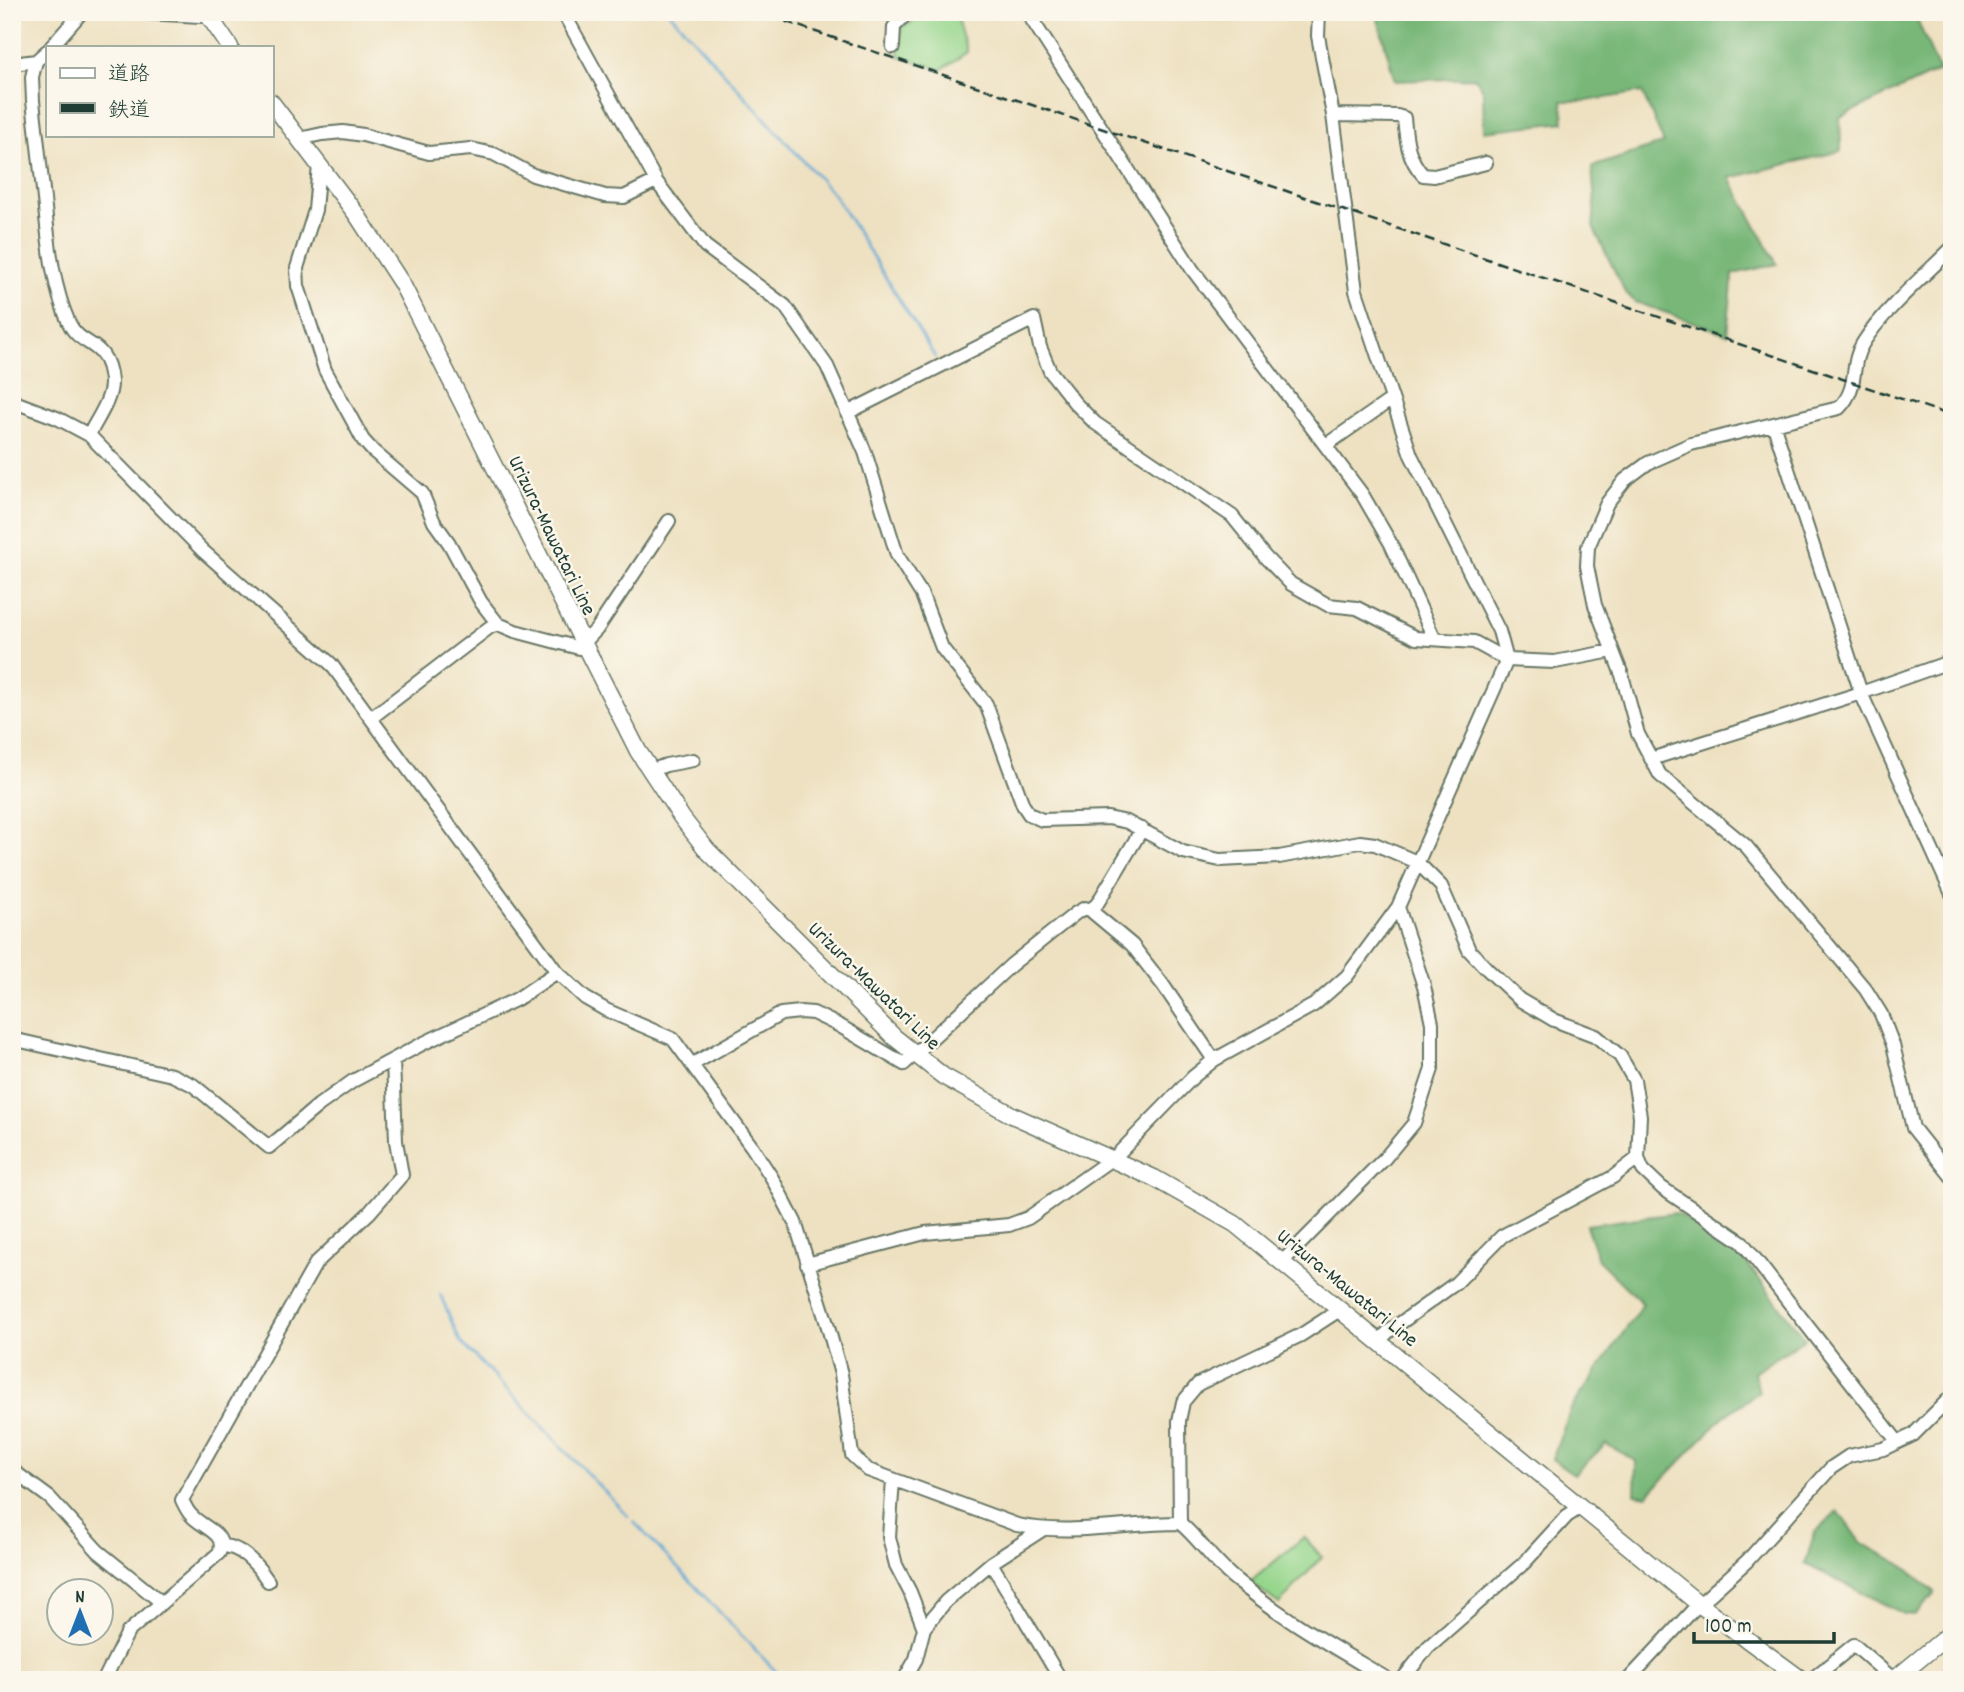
<svg xmlns="http://www.w3.org/2000/svg" width="1964" height="1692" font-family="Dekko,'Klee One',sans-serif">
  <style>
    .green { fill: #96d68c; stroke: #5a8a60; stroke-width: 2 }
    .forest { fill: #78b778; stroke: #4c7a56; stroke-width: 2 }
    .lines { fill: none; stroke-linecap: round; stroke-linejoin: round }
    .stream { stroke: #5ea7d5; stroke-width: 2.5 }
    .minor-casing { stroke: #677665; stroke-width: 16 }
    .major-casing { stroke: #677665; stroke-width: 19 }
    .highway-casing { stroke: #677665; stroke-width: 21 }
    .minor { stroke: #fff; stroke-width: 12 }
    .major { stroke: #fff; stroke-width: 16 }
    .highway { stroke: #fff; stroke-width: 18 }
    .rail { stroke: #1f3d34; stroke-width: 2.5; stroke-dasharray: 10 5; stroke-linecap: butt }
    .labels { text-anchor: middle; stroke-width: 5; stroke-linejoin: round; paint-order: stroke }
    .street-label { font-size: 21px; fill: #1f3d34; stroke: #fbf7ec }
  </style>
  <rect width="100%" height="100%" fill="#fbf7ec"/>
  <filter id="ink" filterUnits="userSpaceOnUse"><feTurbulence type="fractalNoise" baseFrequency=".0143" numOctaves="2"/><feDisplacementMap in="SourceGraphic" scale="14" xChannelSelector="R" yChannelSelector="G"/><feConvolveMatrix kernelMatrix="1 2 1 2 8 2 1 2 1" color-interpolation-filters="sRGB"/></filter>
  <filter id="wash" filterUnits="userSpaceOnUse"><feTurbulence type="fractalNoise" baseFrequency=".00686" numOctaves="4" result="noise"/><feDisplacementMap in="SourceGraphic" scale="28" xChannelSelector="R" yChannelSelector="G"/><feGaussianBlur stdDeviation="1.57" result="paint"/><feColorMatrix in="noise" values="0 0 0 0 0 0 0 0 0 0 0 0 0 0 0 0 0 1.4 0 .05"/><feComposite in="paint" operator="in"/></filter>
  <g filter="url(#wash)">
    <rect width="100%" height="100%" fill="#eee1c1"/>
    <path class="green" d="M944,12H955L967,52L941,70L899,56L901,26Z
      M1304,1537L1322,1557L1279,1604L1250,1582Z"/>
    <path class="forest" d="M1376,12H1914L1939,71L1840,117L1841,151L1730,178L1777,264L1733,274L1727,334L1635,302L1625,292L1593,227L1595,204L1592,167L1664,143L1642,92L1586,101H1562L1564,122L1484,131L1483,89L1475,78L1395,81Z
      M1676,1213L1739,1253L1805,1339L1754,1372L1759,1392L1724,1416L1647,1496L1635,1494L1636,1461L1606,1444L1574,1474L1552,1459L1571,1409L1643,1304L1598,1260L1586,1225Z
      M1838,1511L1860,1542L1901,1564L1935,1592L1916,1615L1904,1614L1805,1564L1815,1532Z"/>
    <g class="lines">
      <path class="stream" d="M669,12L835,196L935,357
        M440,1294L460,1341L628,1516
        M634,1522L784,1680"/>
    </g>
  </g>
  <g filter="url(#ink)">
    <g class="lines">
      <defs>
        <path id="minor" d="M127,12L201,16L206,13
          M563,12L656,181L705,246L785,306L827,366L865,452L897,555L922,595L942,648L986,704L1023,805L1029,814L1042,820L1108,818L1127,822L1183,852L1220,860L1279,857L1360,842L1375,844L1417,862L1441,886L1469,950L1487,969L1520,1000L1554,1020L1596,1036L1620,1056L1634,1080L1640,1116L1638,1158L1643,1170L1662,1188L1742,1242L1897,1441
          M1027,12L1192,269L1362,494L1391,544L1434,638
          M51,47L82,12
          M893,47L894,27L908,12
          M36,61L32,77L33,101C37,136 41,172 45,208C49,246 53,287 69,323C81,349 107,338 111,381C112,399 97,419 89,435
          M12,64L36,61L47,51
          M1333,115L1397,116L1404,118C1406,140 1408,159 1423,175L1434,176L1486,163
          M299,139L322,134L343,132L363,135L429,153L471,149L494,154L533,175L605,196L624,197L656,181
          M319,165L315,210L297,268L298,286L325,370L356,427L363,440L373,451L422,493L434,522L449,543L481,602L498,624L515,631L579,648L597,629L669,521
          M1952,248C1925,275 1882,312 1863,343C1849,365 1860,387 1839,408L1691,444L1648,463L1625,480L1607,503L1588,547L1587,566L1595,605L1622,675L1638,734L1660,775L1746,846L1866,990L1881,1014L1893,1045L1913,1128L1952,1177
          M12,401L57,418L89,435L203,551L331,664L557,972L585,998L606,1010L673,1039L752,1147L772,1178L795,1222L828,1327L841,1374L852,1455L868,1470L1017,1525C1071,1536 1125,1523 1180,1523C1200,1540 1215,1564 1236,1580C1283,1619 1337,1649 1389,1680
          M847,413L1034,319L1040,347L1050,371L1075,403L1095,423L1232,516L1265,557L1291,584L1328,605L1357,608L1416,638L1474,642L1507,660L1555,662L1612,651
          M1774,426L1861,693L1952,894
          M1326,445L1392,399
          M371,718L490,627L498,624
          M1651,759L1861,693L1952,661
          M650,771L666,765L693,760
          M1090,910L1097,904L1142,829
          M12,1039L172,1075L193,1085L269,1147L319,1105L353,1081L424,1043L517,999L557,972
          M693,1064L781,1014L800,1012L813,1013L840,1026L904,1064L1011,965L1076,913L1085,908L1090,910L1132,945L1163,985L1214,1060
          M1283,1261L1385,1158L1414,1123L1432,1069V1023L1424,986L1398,907
          M807,1264L925,1233L1009,1225L1028,1218L1117,1155L1193,1077L1214,1060L1314,1005L1347,976L1398,907L1507,660L1499,631L1411,455L1356,291L1333,115L1318,36L1319,12
          M1379,1341L1388,1332L1456,1283L1502,1236L1613,1177L1638,1158
          M12,1470L50,1498L98,1551L161,1602
          M893,1480L889,1537L896,1565L910,1592L924,1628
          M1180,1523L1179,1421L1183,1402L1198,1384L1301,1335L1341,1309
          M222,1546C242,1546 258,1566 268,1581
          M991,1563L1061,1680
          M104,1680L128,1632L219,1553C228,1533 202,1528 191,1515C187,1511 184,1504 182,1500L316,1263L369,1213L402,1175L396,1141L393,1060
          M904,1680L916,1659L924,1628L946,1601L991,1563L1042,1530
          M1402,1680L1428,1647L1524,1563L1567,1516L1581,1507
          M1628,1680L1692,1611L1747,1561L1831,1468L1849,1456L1883,1449L1913,1435L1952,1396
          M1811,1680L1854,1645L1894,1680"/>
        <path id="major" d="M206,12L230,47
          M271,102L357,215L402,284L638,751L682,818L707,850L894,1037L943,1076L1012,1115L1154,1178L1235,1224L1699,1604L1802,1680
          M1894,1680L1952,1632"/>
        <path id="highway" d="M1949,1680L1952,1678"/>
      </defs>
      <use href="#minor" class="minor-casing"/>
      <use href="#major" class="major-casing"/>
      <use href="#highway" class="highway-casing"/>
      <use href="#minor" class="minor"/>
      <use href="#major" class="major"/>
      <use href="#highway" class="highway"/>
      <path class="rail" d="M757,12L1952,416"/>
    </g>
  </g>
  <g class="labels">
    <g class="street-label">
      <text transform="translate(553 535) rotate(64)" y="7">Urizura-Mawatari Line</text>
      <text transform="translate(875 985) rotate(44)" y="7">Urizura-Mawatari Line</text>
      <text transform="translate(1348 1287) rotate(39)" y="7">Urizura-Mawatari Line</text>
    </g>
  </g>
  <rect width="1964" height="1692" fill="none" stroke="#fbf7ec" stroke-width="42"/>
  <rect x="46" y="46" width="228" height="91" fill="#fbf7ec" stroke="#a3ada2" stroke-width="2"/>
  <rect x="60" y="68" width="35" height="10" fill="#ffffff" stroke="#a3ada2" stroke-width="2"/>
  <text x="108" y="80" font-size="21" fill="#1f3d34">道路</text>
  <rect x="60" y="103" width="35" height="10" fill="#1f3d34" stroke="#a3ada2" stroke-width="2"/>
  <text x="108" y="116" font-size="21" fill="#1f3d34">鉄道</text>
  <g transform="translate(80 1612)"><circle r="33" fill="#fbf7ec" stroke="#a3ada2" stroke-width="2"/>
  <path d="M0-5L12 26L0 18L-12 26Z" fill="#1f6fb2"/>
  <text y="-10" font-size="19" font-weight="bold" text-anchor="middle" fill="#1f3d34">N</text>
  </g>
  <path d="M1694 1632v10h140v-10" fill="none" stroke="#1f3d34" stroke-width="3.5"/>
  <text x="1705" y="1632" font-size="21" fill="#1f3d34" stroke="#fbf7ec" stroke-width="5" paint-order="stroke">100 m</text>
</svg>
